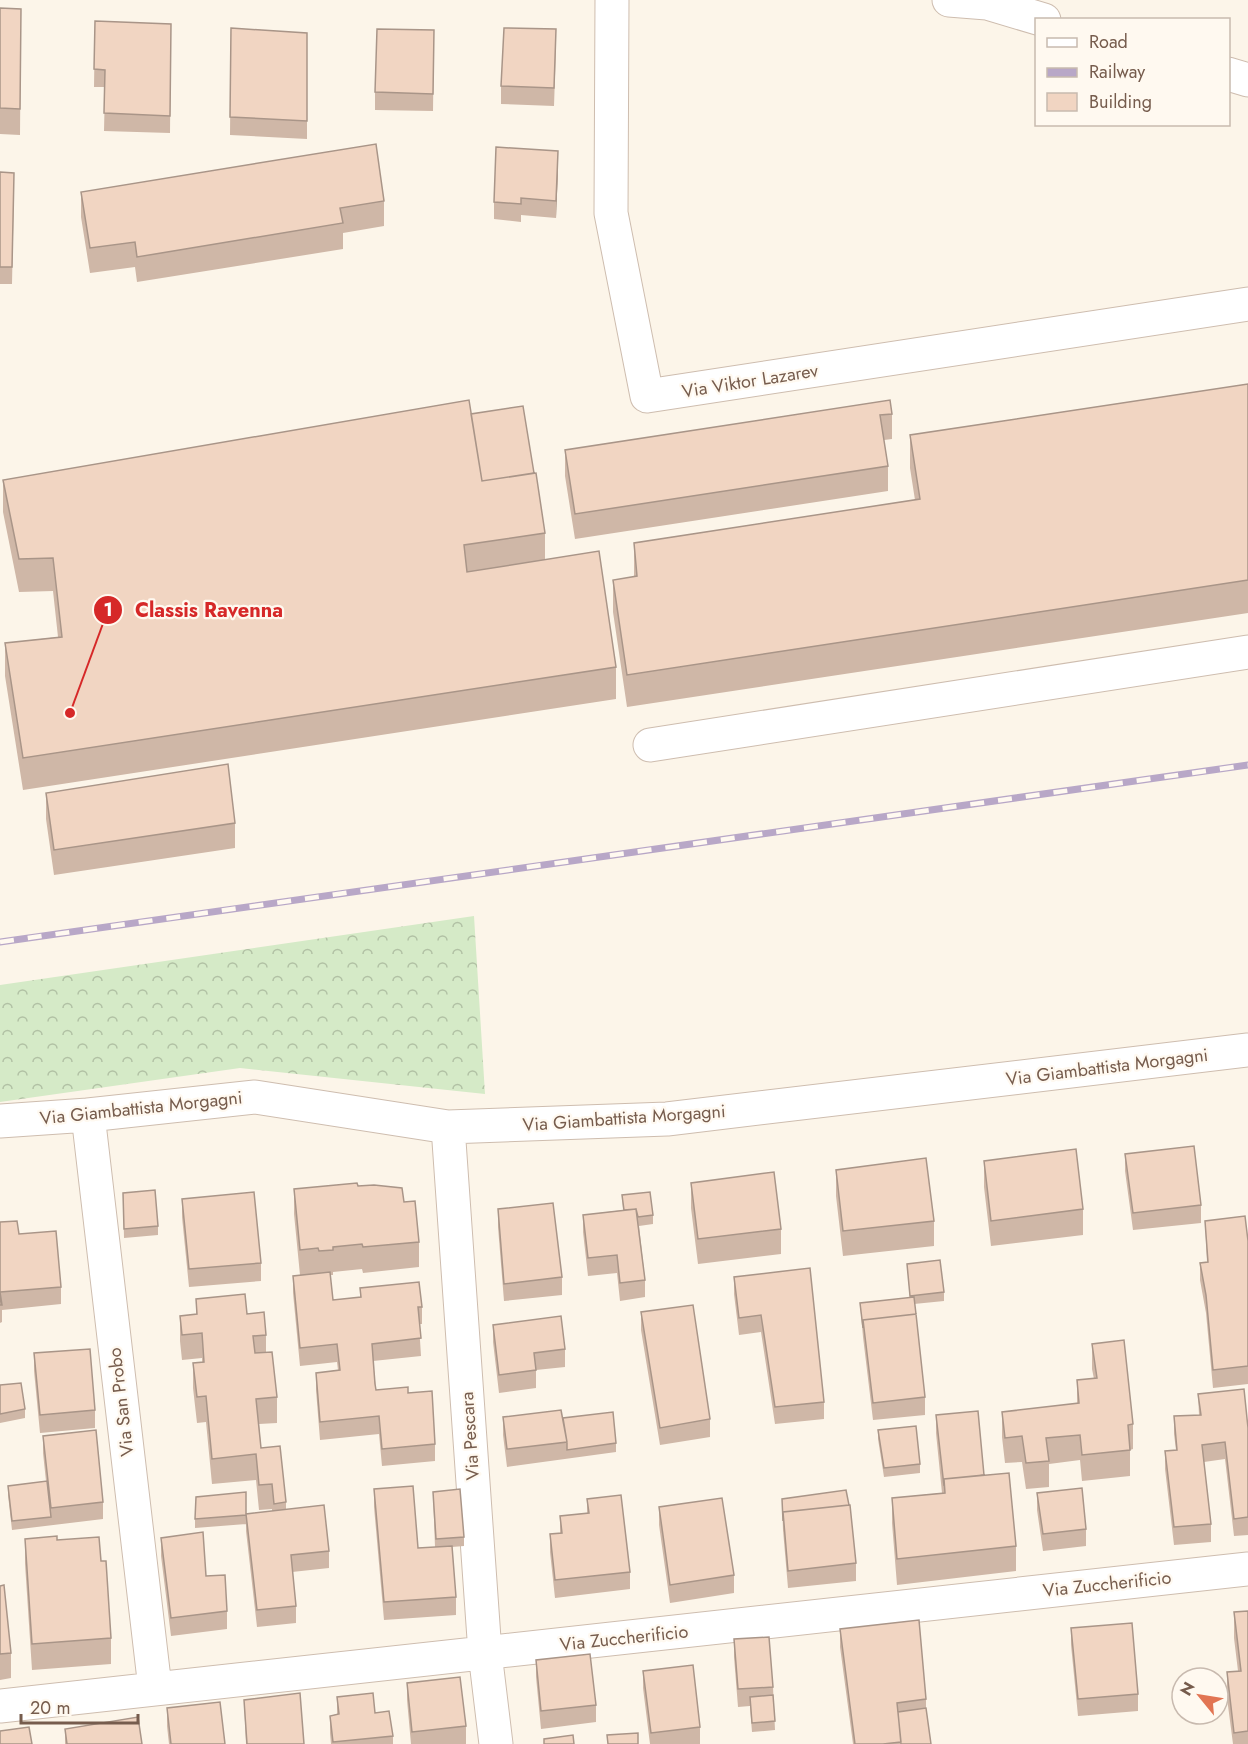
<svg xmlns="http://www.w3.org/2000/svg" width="1248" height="1744" font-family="Jost,sans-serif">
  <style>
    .forest { fill: url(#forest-crowns) }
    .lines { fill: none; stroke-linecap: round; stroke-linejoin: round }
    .minor-casing { stroke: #cebdaf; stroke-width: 35 }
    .minor { stroke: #fff; stroke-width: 33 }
    .rail-casing { stroke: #b8a7c7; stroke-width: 7 }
    .rail { stroke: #fff9f0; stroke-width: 4.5; stroke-dasharray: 14; stroke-linecap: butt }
    .wall { fill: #cfb7a7 }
    .shaded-wall { fill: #a99588 }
    .building { fill: #f1d5c2; stroke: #a99588; stroke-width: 1.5 }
    .labels { text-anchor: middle; stroke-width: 4.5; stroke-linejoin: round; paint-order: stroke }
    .street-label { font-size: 18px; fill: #765c4d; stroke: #fff9f0 }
    .leader { fill: none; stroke: #d62828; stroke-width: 2 }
    .callout-dot { fill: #d62828; stroke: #fff9f0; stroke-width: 2 }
    .mark-label { font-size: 18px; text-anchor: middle; font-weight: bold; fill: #fff }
    .callout-label { font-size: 20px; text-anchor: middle; font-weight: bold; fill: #d62828; stroke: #fff9f0; stroke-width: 4.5; stroke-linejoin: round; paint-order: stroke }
  </style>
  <defs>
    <pattern id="forest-crowns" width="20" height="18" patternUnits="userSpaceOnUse" patternTransform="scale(1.5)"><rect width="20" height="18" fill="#d5eac7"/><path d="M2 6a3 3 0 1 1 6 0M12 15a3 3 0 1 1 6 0" fill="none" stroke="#b1c1a4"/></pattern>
  </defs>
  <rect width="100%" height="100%" fill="#fcf5e9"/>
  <path class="forest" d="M474,916L485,1094L240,1068L0,1102V985Z"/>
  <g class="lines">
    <defs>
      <path id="minor" d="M612,0L611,213L647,396L1248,304
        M949,0L987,3L1044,20
        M1228,74L1248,80
        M650,745L1248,652
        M88,1115L155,1688
        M0,1121L88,1115L255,1097L448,1127L667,1119L1248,1050
        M448,1127L485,1653L496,1744
        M0,1706L1248,1569"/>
    </defs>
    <use href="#minor" class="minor-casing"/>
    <use href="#minor" class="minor"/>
    <defs>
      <path id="rail" d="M0,942L1248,765"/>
    </defs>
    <use href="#rail" class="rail-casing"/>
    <use href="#rail" class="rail"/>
  </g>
  <path class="wall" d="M0,8L21,9L20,135L0,134Z
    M95,21L171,24L170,133L104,131L105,87H94Z
    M231,28L307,33V139L230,135Z
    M434,30L433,111L375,110V92Z
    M556,47L554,106L501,104V86Z
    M558,168L556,218L521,215V222L494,219V202Z
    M0,172L14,190L12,284H0Z
    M81,192L384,201V226L343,233V249L137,282L135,267L90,273L81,217Z
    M1248,384V613L627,707L613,612V580L634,577V543L915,500L910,468V435Z
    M471,414L534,473L545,533V560L616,667V699L23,790L5,676V643L58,637L53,591L19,592L3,512V480Z
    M892,414V439L884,440L888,466V491L575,539L565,476V450Z
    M46,793L235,823V848L54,875L46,819Z
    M1125,1154L1201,1205V1223L1133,1230L1125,1171Z
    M984,1161L1083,1209V1235L991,1246L984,1187Z
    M836,1170L934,1221V1246L843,1256L836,1196Z
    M691,1183L781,1229V1254L698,1264L691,1208Z
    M358,1186L404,1202L419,1242V1267L363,1273L362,1269L333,1272V1275H330L333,1300L360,1297V1288L422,1307V1324H419L421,1356L373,1361L376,1390L408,1393L435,1444V1461L382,1466L379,1434L320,1440L316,1390V1373L338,1370L337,1362L300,1366L293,1293V1276L300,1275L294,1214V1189Z
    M123,1193L158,1226V1235L124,1238Z
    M622,1195L653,1215V1224L639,1226L645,1280V1297L620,1301L617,1273L588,1276L583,1232V1215L623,1210Z
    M182,1199L261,1263V1281L189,1287L182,1217Z
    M498,1209L562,1277V1295L504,1301L498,1227Z
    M1205,1221L1248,1241V1384L1213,1388L1206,1313L1200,1280V1263L1207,1262Z
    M0,1222L19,1234L61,1287V1304L2,1310V1322L0,1323Z
    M907,1264L944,1292V1301L914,1304L925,1397V1415L873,1420L863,1337L860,1303L910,1298Z
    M734,1277L824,1402V1419L775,1424L761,1332L739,1335L734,1294Z
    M196,1299L247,1314L266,1335V1352L277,1397V1423L259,1424L261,1448L286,1502V1509L329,1551V1568L292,1572L296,1606V1623L257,1627L246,1531V1514L272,1511V1509L259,1510L256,1480L212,1484L206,1422L197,1423L193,1388V1363L202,1362V1358L182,1360L180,1341V1316L196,1314Z
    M641,1312L710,1419V1437L660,1445L641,1330Z
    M493,1325L565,1349V1367L536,1370V1388L499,1393L493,1342Z
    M1092,1344L1133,1424V1449L1130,1450V1476L1082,1481L1080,1460L1049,1464V1487L1026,1489L1022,1462L1005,1463L1002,1437V1412L1077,1404V1380L1094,1379L1092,1369Z
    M34,1353L95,1410V1428L40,1433L34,1371Z
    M0,1385L25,1409V1418L0,1423Z
    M1198,1394L1248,1428V1535L1234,1536L1225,1459L1204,1462L1211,1524V1542L1174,1545L1165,1469V1451L1176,1450L1174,1434V1416L1199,1415Z
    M936,1415L984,1475L1016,1546V1571L897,1585L892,1523V1498L942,1493L936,1433Z
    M503,1417L563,1418L616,1443V1452L507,1467L503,1435Z
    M878,1430L920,1464V1473L884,1477L878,1439Z
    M43,1436L103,1502V1519L12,1530L8,1495V1486L46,1481L43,1453Z
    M374,1489L418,1548L435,1547L433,1492L464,1537V1546L452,1547L456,1597V1615L384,1620L374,1507Z
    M246,1492V1524L195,1528V1519Z
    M1037,1493L1086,1529V1546L1043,1551L1037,1510Z
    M587,1499L630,1572V1589L555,1598L550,1552V1534L560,1533V1516L587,1513Z
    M782,1499L856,1563V1581L788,1588L783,1530Z
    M659,1507L734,1575V1593L670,1603L659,1525Z
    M161,1538L206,1576L227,1611V1629L171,1636L161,1556Z
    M25,1539L57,1540L101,1561L111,1638V1664L32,1670L25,1564Z
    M0,1586L11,1653V1678L0,1680Z
    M1248,1611V1744H1233L1227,1698V1672L1238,1671L1234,1638V1612Z
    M1071,1628L1138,1694V1711L1078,1716L1071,1645Z
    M840,1629L926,1699V1708L931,1744H853L840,1647Z
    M734,1639L773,1687L775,1730L752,1732L750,1706L738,1707L734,1657Z
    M536,1660L596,1705V1722L541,1729L536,1677Z
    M643,1671L700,1727V1744H650L643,1688Z
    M407,1683L466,1726V1744H411L407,1700Z
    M337,1697L375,1713L393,1736V1744H331L330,1733V1716L337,1714Z
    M244,1700L304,1744H246Z
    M167,1708L225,1744H169L167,1726Z
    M65,1729L142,1744H65Z"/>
  <path class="shaded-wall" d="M558,151V168L556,218V201Z"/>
  <path class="building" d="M0,8L21,9L20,109L0,108Z
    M95,21L171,24L170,116L104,113L105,70L94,69Z
    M231,28L307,33V121L230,117Z
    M504,28L556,29L554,88L501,86Z
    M377,29L434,30L433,94L375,92Z
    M376,144L384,201L340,208L343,223L137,257L135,242L90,248L81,192Z
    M496,147L558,151L556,201L521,198V204L494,202Z
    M0,172L14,173L12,267H0Z
    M1248,384V580L627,675L613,580L637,576L634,543L920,499L910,435Z
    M469,400L482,481L536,473L545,533L464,545L467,572L599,551L616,667L23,758L5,643L62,637L53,558L19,559L3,480Z
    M890,400L892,414L880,415L888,466L575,514L565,450Z
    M523,406L534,473L482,481L471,414Z
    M228,764L235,823L54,850L46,793Z
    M1194,1146L1201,1205L1133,1213L1125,1154Z
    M1076,1149L1083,1209L991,1221L984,1161Z
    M926,1158L934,1221L843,1231L836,1170Z
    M774,1172L781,1229L698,1239L691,1183Z
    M357,1183L358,1186L374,1185L402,1188L404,1202L415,1201L419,1242L363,1247L362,1244L333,1247V1250L319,1251L318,1248L300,1250L294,1189Z
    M155,1190L158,1226L124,1229L123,1193Z
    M254,1192L261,1263L189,1269L182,1199Z
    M650,1192L653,1215L638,1217L636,1209L624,1210L622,1195Z
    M553,1203L562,1277L504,1284L498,1209Z
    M636,1209L645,1280L620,1283L617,1255L588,1258L583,1215Z
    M1245,1216L1248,1241V1366L1213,1370L1206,1295L1200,1263L1208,1262L1205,1221Z
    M17,1221L19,1234L56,1231L61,1287L0,1292L2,1305H0V1222Z
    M940,1260L944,1292L910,1296L907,1264Z
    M810,1268L824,1402L775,1407L761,1315L739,1318L734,1277Z
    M330,1272L333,1300L361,1297L360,1288L419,1282L422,1307H418L421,1338L372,1344L375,1384L376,1390L408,1387V1393L432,1391L435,1444L382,1449L379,1416L320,1422L316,1373L340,1370L337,1344L300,1348L293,1276Z
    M245,1294L247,1314L264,1312L266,1335L253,1336L255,1353L272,1352L277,1397L256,1399L261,1448L280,1446L286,1502L274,1504L272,1484L259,1485L256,1454L212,1459L206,1396L197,1397L193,1363L204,1362L202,1333L182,1335L180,1316L197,1314L196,1299Z
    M914,1297L916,1314L863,1320V1328L860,1303Z
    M693,1305L710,1419L660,1428L641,1312Z
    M916,1314L925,1397L873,1403L863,1320Z
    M561,1316L565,1349L534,1353L536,1370L499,1375L493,1325Z
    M1124,1340L1133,1424L1128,1425L1130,1450L1082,1455L1080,1435L1046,1438L1049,1461L1026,1463L1022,1436L1005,1438L1002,1412L1079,1403L1077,1380L1097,1378L1092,1344Z
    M90,1349L95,1410L40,1415L34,1353Z
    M21,1383L25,1409L0,1414V1385Z
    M1244,1389L1248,1428V1517L1234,1519L1225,1442L1202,1445L1211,1524L1174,1527L1165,1451L1177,1450L1174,1416L1201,1415L1198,1394Z
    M561,1410L567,1442L507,1449L503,1417Z
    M978,1411L984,1475L944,1479V1486L936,1415Z
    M613,1412L616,1443L567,1450V1442L563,1418Z
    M916,1426L920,1464L884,1468L878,1430Z
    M96,1430L103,1502L51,1508L43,1436Z
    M1009,1473L1016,1546L897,1559L892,1498L945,1493L944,1479Z
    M47,1481L51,1517L12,1521L8,1486Z
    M413,1486L418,1548L452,1546L456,1597L384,1602L374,1489Z
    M1082,1488L1086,1529L1043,1534L1037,1493Z
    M460,1489L464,1537L436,1539L433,1492Z
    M846,1490L849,1505L783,1512V1521L782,1499Z
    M246,1492V1515L195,1519L196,1497Z
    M621,1495L630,1572L555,1580L550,1534L562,1533L560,1516L589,1513L587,1499Z
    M722,1498L734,1575L670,1585L659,1507Z
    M324,1505L329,1551L291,1555L296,1606L257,1610L246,1514Z
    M850,1505L856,1563L788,1571L783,1512Z
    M203,1532L206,1576L225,1575L227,1611L171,1618L161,1538Z
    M57,1536V1540L99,1537L101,1561H106L111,1638L32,1644L25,1539Z
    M4,1585L11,1653L0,1654V1586Z
    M1248,1611V1731L1234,1733L1227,1672L1241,1671L1234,1612Z
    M919,1620L926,1699L897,1703L901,1742L883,1744H855L840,1629Z
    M1132,1623L1138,1694L1078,1699L1071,1628Z
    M769,1637L773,1687L738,1689L734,1639Z
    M590,1654L596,1705L541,1711L536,1660Z
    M693,1665L700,1727L651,1733L643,1671Z
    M460,1677L466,1726L412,1732L407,1683Z
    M300,1693L304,1744H247L244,1700Z
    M373,1693L375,1713L389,1711L393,1736L333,1742L330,1716L339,1714L337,1697Z
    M773,1695L775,1721L752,1723L750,1697Z
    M220,1702L225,1744H171L167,1708Z
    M926,1708L931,1744H901L898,1712Z
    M138,1717L142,1744H67L65,1729Z
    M29,1727L32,1744H0V1731Z
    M638,1733V1744H608L607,1735Z
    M573,1735L574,1744H544V1739Z"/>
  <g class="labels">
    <g class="street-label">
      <text transform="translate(750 381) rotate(-9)" y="6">Via Viktor Lazarev</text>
      <text transform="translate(1107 1067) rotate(-7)" y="6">Via Giambattista Morgagni</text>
      <text transform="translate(141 1108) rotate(-6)" y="6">Via Giambattista Morgagni</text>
      <text transform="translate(624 1118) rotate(-4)" y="6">Via Giambattista Morgagni</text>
      <text transform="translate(121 1402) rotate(-97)" y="6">Via San Probo</text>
      <text transform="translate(470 1436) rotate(-94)" y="6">Via Pescara</text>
      <text transform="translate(1107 1584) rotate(-6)" y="6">Via Zuccherificio</text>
      <text transform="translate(624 1638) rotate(-6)" y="6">Via Zuccherificio</text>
    </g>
  </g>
  <path class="leader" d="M70 713L108 610"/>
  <g class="callout-dot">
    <circle cx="70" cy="713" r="6"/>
    <circle cx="108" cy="610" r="15"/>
  </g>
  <g class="mark-label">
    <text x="108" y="616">1</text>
  </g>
  <g class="callout-label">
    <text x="209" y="617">Classis Ravenna</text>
  </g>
  <rect x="1035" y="18" width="195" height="108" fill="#fff9f0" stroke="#c8baaf" stroke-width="1.5"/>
  <rect x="1047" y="38" width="30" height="9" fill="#ffffff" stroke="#c8baaf" stroke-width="1.5"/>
  <text x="1089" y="48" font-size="18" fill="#765c4d">Road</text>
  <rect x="1047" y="68" width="30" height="9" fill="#b8a7c7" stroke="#c8baaf" stroke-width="1.5"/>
  <text x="1089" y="78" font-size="18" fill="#765c4d">Railway</text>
  <rect x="1047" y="93" width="30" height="18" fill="#f1d5c2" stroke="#c8baaf" stroke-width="1.5"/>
  <text x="1089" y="108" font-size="18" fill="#765c4d">Building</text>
  <g transform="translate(1200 1696) rotate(300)"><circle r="28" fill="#fff9f0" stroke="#c8baaf" stroke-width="1.5"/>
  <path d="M0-4.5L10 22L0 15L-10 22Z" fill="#e27553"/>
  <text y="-9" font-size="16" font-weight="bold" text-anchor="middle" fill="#765c4d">N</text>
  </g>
  <path d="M21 1714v9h117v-9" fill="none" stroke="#765c4d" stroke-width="3"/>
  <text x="30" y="1714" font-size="18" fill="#765c4d" stroke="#fff9f0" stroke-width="4.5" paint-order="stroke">20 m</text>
</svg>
